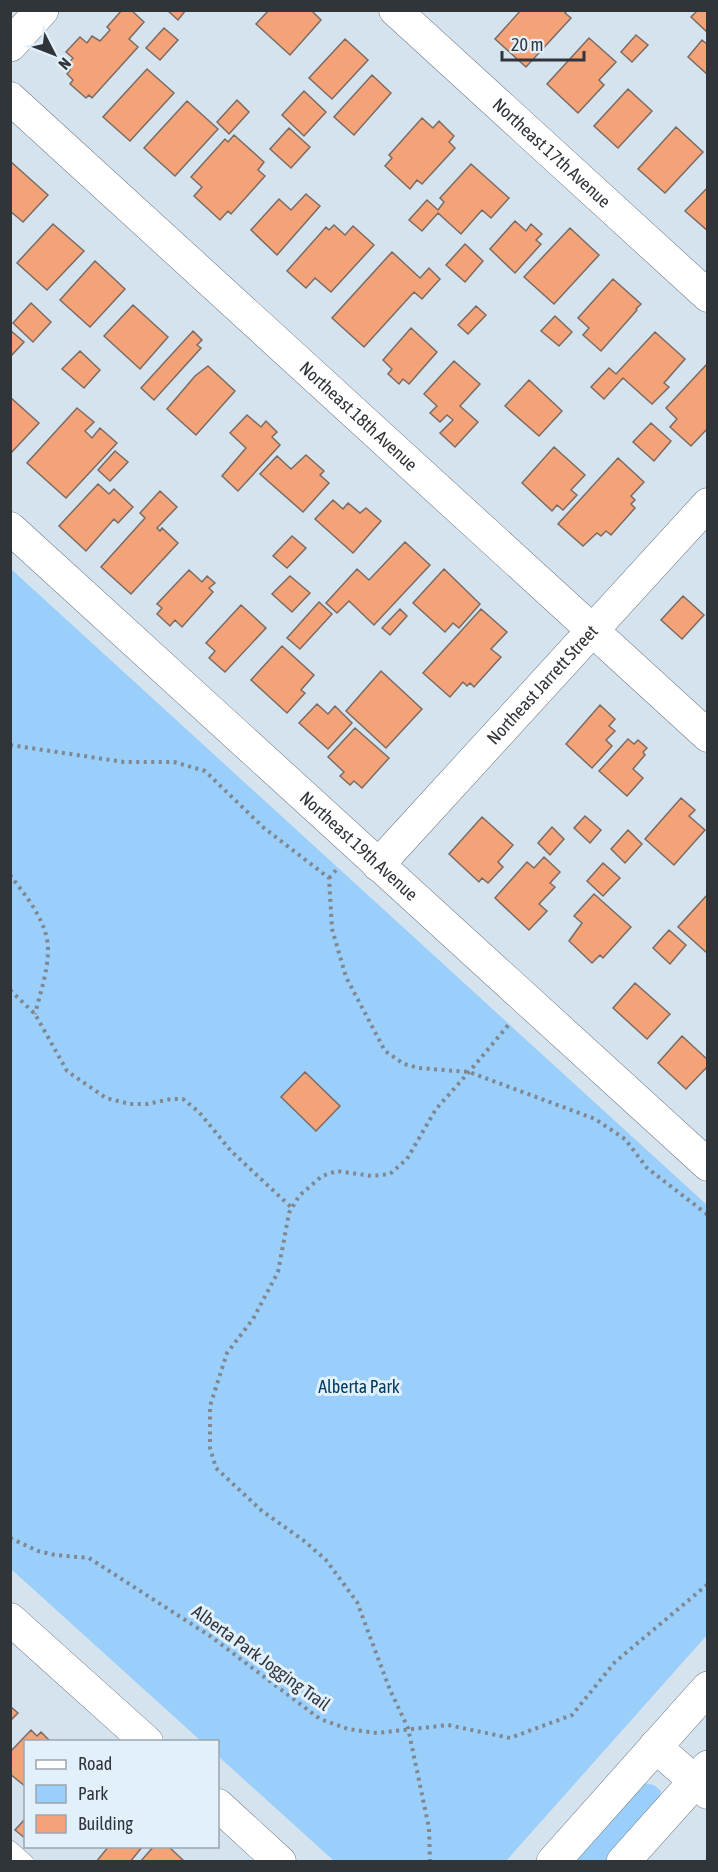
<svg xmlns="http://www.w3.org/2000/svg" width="718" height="1872" font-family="'Asap Condensed',sans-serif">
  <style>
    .green { fill: #9acefb }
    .building { fill: #f4a379; stroke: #7a6b63; stroke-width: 1.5 }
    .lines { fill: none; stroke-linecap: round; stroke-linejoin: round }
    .service-casing { stroke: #6c7883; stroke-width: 16 }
    .minor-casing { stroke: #6c7883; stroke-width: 33 }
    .tertiary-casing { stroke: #6c7883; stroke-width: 34 }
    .secondary-casing { stroke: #6c7883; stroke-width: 34 }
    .path { stroke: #7f8890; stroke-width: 4; stroke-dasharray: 3 4.5; stroke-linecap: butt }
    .service { stroke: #fff; stroke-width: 15 }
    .minor { stroke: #fff; stroke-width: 32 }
    .tertiary { stroke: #fff; stroke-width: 33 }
    .secondary { stroke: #fff; stroke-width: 33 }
    .labels { text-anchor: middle; stroke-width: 6; stroke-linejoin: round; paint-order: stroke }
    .street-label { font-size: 18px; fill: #30353a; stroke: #e2f0fc }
    .park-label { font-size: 18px; fill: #023b60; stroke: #e2f0fc }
  </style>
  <rect width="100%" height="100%" fill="#d5e3ef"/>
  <path class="green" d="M11,569L707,1205V1635L506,1861H334L218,1756V1742L201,1741L11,1569Z
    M644,1783L654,1785L661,1791L658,1805L608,1861L568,1862Z"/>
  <path class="building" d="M122,10H131L144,22L129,39L138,47L92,98L89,95L86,98L70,84L73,80L67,74L70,70L66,66L73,58L66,52L80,37L87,43L92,36L100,41L110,30L107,27Z
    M167,10H186L178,20Z
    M269,10H314L313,12L321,20L290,55L256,24Z
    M521,10H568L565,13L571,18L526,67L495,39Z
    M698,10H708L707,32L691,17Z
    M164,28L178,40L160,60L146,48Z
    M636,35L648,45L632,62L621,52Z
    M589,38L616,62L599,80L604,85L578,113L547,84Z
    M345,39L368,60L332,99L309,78Z
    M702,40L708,45V75L688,57Z
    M147,69L174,93L130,141L103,117Z
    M372,75L391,93L354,135L334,117Z
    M628,89L652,111L618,148L594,126Z
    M304,91L326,112L304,136L282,115Z
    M237,100L249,112L229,134L217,122Z
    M187,101L218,129L175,176L144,148Z
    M422,118L433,128L439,121L454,136L449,142L455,148L422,184L417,180L410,189L385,166L392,158L389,155Z
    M676,127L703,152L665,193L638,169Z
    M289,128L310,147L291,168L270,149Z
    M234,135L264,162L258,170L265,176L231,214L228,211L220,220L194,196L202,187L191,177L225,139L228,142Z
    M10,161L48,195L23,222L10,211Z
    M471,164L509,198L491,218L482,210L461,234L438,213L422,231L409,220L427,200L438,210L444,202L440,198Z
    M708,187V231L685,211Z
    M306,194L320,206L277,255L251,230L279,199L291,210Z
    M515,221L526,231L531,224L542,234L536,240L541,244L515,273L490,249Z
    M53,224L84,251L47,290L17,263Z
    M334,225L345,235L353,226L374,245L331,292L315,278L306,288L287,271L326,227L329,230Z
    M570,228L599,255L554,304L524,277Z
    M465,244L483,261L465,282L446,265Z
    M392,252L420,278L429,268L440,279L422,299L414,292L364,347L332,318Z
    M95,261L125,289L90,327L60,300Z
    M613,279L641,304L636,309L637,310L601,351L583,335L589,328L578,318Z
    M31,303L51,322L33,342L13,323Z
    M133,305L168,337L140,369L104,336Z
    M476,306L486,315L468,334L458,325Z
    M555,316L572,332L559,346L541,331Z
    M411,328L437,352L409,384L403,379L399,384L388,374L392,369L383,360Z
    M10,330L24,342L10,357Z
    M193,331L202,340L197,345L201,348L154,400L141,388Z
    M655,332L685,359L664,383L669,387L652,404L623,378L604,399L591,387L609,368L616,374Z
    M80,351L100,370L84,388L62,369Z
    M454,361L480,384L460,406L478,422L455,447L440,433L453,420L447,415L440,422L430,413L437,406L424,394Z
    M708,363V428L691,446L670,427L677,419L666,408Z
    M208,366L235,391L196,435L167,409L195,376Z
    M529,380L562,411L539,436L505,406Z
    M10,397L39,423L11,453L10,452Z
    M77,408L94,422L85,431L92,438L100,428L117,443L66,498L27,463Z
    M247,415L261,427L266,421L277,432L272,437L280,445L238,491L222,476L246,448L230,433Z
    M651,423L671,441L654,461L633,442Z
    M554,447L585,475L571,490L577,495L563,510L557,505L552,511L522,483Z
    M115,451L128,462L110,481L98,470Z
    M306,455L324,471L320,475L329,483L303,512L260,474L277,456L291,469Z
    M618,458L644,482L631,496L635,500L631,504L635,508L611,535L606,531L601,536L597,533L583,546L558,524Z
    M98,484L109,494L114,489L133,507L118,523L114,519L86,551L59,526Z
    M160,491L177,507L157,528L160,531L162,528L178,543L131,594L101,567L145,518L140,513Z
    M333,500L343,509L348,503L360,513L366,508L381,521L353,553L315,519Z
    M292,536L306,548L287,568L273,556Z
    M405,542L430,565L374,625L349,601L337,613L326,603L357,569L369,580Z
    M444,569L480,604L459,628L453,623L445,632L413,603Z
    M189,570L202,582L207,576L215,583L209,588L213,592L182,627L175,620L170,626L157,614L162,608L157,604Z
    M290,576L310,593L292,612L272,594Z
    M683,596L704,615L682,639L661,620Z
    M319,602L332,614L300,649L287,638Z
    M241,605L266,628L225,672L209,658L215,651L206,643Z
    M400,609L407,616L390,635L382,628Z
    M481,609L507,632L491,649L501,657L474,687L470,683L467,686L463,682L450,697L423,673Z
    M282,646L314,675L301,690L305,693L287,713L251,680Z
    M381,671L422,709L386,748L346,711Z
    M317,704L328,714L335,706L352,723L328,749L299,723Z
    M600,705L615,719L609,726L615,731L606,740L612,746L592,768L566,744Z
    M355,728L389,758L362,788L354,781L350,785L340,776L344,772L328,757Z
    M628,739L634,744L638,740L647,748L643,752L645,755L633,769L643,778L627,796L599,771Z
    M681,798L695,810L689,816L705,830L674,865L645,839Z
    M585,816L601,830L590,843L574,828Z
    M482,817L513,845L498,862L503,867L488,883L482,878L479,882L449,854Z
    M552,827L564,839L550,855L538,843Z
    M628,830L642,844L625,863L611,849Z
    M544,857L560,872L550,883L555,887L539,904L547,911L529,930L495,898L527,862L534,868Z
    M603,863L620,878L603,896L587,881Z
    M594,894L631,927L603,958L600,955L592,963L569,941L582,923L574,916Z
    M708,894V952L707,953L678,927Z
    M669,930L686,945L670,964L653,948Z
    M635,983L670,1014L647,1039L613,1008Z
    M682,1036L708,1060V1066L686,1089L658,1063Z
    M305,1072L340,1106L316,1131L281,1097Z
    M10,1706L18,1713L10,1721Z
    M31,1730L37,1736L41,1732L51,1742H26V1787L10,1774V1752Z
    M26,1818V1839L15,1830Z
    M109,1846H143L130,1862H96Z
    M154,1846H168L185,1862H140Z"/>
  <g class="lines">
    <defs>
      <path id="service" d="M10,1848L26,1862"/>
      <g id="minor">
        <path id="s1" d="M395,10L708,296"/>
        <path id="s2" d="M10,98L708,736"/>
        <path id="s3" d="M10,528L708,1165"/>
        <path id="s4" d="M378,865L708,504"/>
        <path d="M10,1619L147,1742"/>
        <path d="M655,1746L708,1793"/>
        <path d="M218,1805L280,1862"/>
      </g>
      <path id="tertiary" d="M553,1862L708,1688
        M623,1862L708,1767"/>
      <path id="secondary" d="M10,45L42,10"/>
    </defs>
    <use href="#service" class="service-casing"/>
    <use href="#minor" class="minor-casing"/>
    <use href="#tertiary" class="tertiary-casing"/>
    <use href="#secondary" class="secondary-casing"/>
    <path class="path" d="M10,745L124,762H174L205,771L264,828L329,878L332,929L346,977L385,1051L404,1064L419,1068L469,1072L595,1119L625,1139L647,1168L708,1215
      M10,875C26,896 48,922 48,950C48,971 40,994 35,1014
      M329,878L339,867
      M10,990L35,1014L67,1071L106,1098L130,1104H147L171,1099H183L199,1112L231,1151L292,1208
      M10,1538L38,1551L55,1555L89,1558L210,1636L320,1719L348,1729L377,1733L448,1725L510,1738L572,1715L615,1662L708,1584
      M430,1862L429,1828L408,1728L390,1690L357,1602L326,1560L303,1540L262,1511L216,1468L210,1448V1406L227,1353L253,1319L278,1272L289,1213L299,1196L322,1176L337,1171L372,1176L390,1174L407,1159L436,1109L469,1072L510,1023"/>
    <use href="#service" class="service"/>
    <use href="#minor" class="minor"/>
    <use href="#tertiary" class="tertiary"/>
    <use href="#secondary" class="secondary"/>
  </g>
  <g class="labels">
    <g class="street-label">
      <text dy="6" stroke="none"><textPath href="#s1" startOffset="212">Northeast 17th Avenue</textPath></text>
      <text dy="6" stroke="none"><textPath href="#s2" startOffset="472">Northeast 18th Avenue</textPath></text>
      <text dy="6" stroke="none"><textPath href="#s4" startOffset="244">Northeast Jarrett Street</textPath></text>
      <text dy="6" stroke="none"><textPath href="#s3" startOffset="472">Northeast 19th Avenue</textPath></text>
      <text transform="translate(261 1658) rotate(36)" y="6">Alberta Park Jogging Trail</text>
    </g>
    <g class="park-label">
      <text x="359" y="1393">Alberta Park</text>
    </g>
  </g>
  <rect width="718" height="1872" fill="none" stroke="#30353a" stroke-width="24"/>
  <rect x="24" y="1740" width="195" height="108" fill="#e2f0fc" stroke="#9ba5ae" stroke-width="1.5"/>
  <rect x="36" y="1760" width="30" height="9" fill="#ffffff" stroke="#9ba5ae" stroke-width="1.5"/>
  <text x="78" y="1770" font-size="18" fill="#30353a">Road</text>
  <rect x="36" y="1785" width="30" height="18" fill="#9acefb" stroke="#9ba5ae" stroke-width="1.5"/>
  <text x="78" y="1800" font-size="18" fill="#30353a">Park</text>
  <rect x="36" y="1815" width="30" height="18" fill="#f4a379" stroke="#9ba5ae" stroke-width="1.5"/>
  <text x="78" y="1830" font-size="18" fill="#30353a">Building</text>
  <g transform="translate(54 54) rotate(132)" stroke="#e2f0fc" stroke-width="4.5" paint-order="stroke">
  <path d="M0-4.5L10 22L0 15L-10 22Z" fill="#30353a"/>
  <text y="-9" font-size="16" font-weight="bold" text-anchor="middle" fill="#30353a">N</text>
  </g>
  <path d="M502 51v9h82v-9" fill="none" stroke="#30353a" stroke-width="3"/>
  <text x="511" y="51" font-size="18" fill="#30353a" stroke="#e2f0fc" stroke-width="4.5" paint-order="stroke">20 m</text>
</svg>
